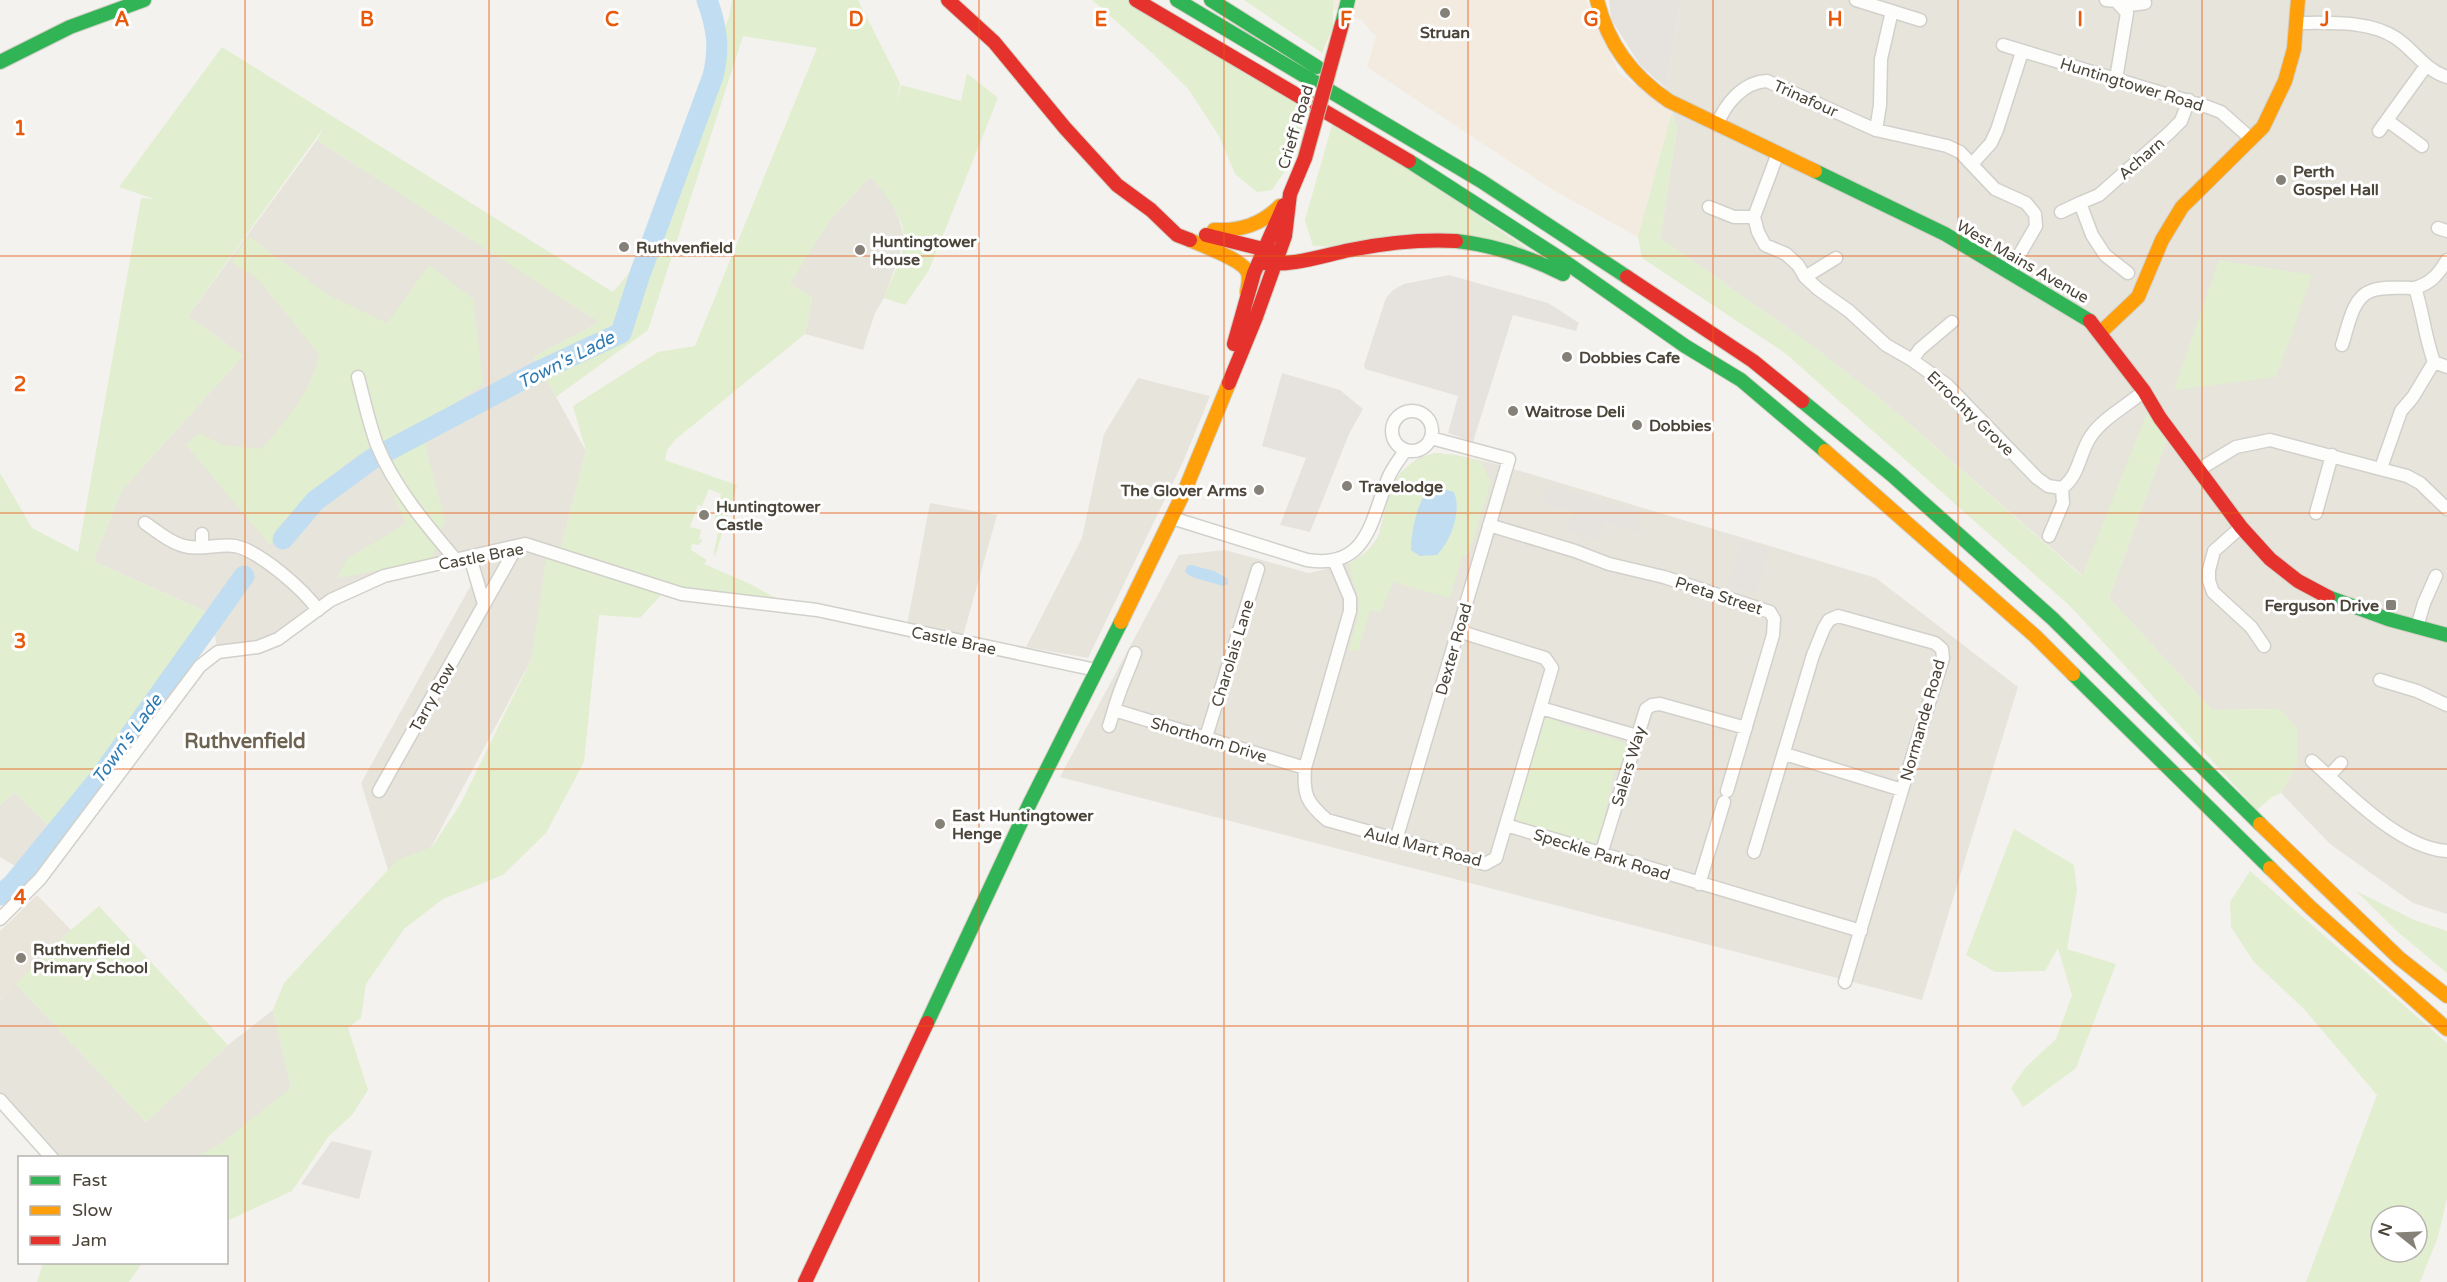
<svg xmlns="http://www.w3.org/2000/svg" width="2447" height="1282" font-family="'Varela Round',sans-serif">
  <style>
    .residential { fill: #e7e4dc }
    .commercial { fill: #f3ebdf }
    .industrial { fill: #e6e2de }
    .education { fill: #eae5da }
    .green { fill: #e1eecf; fill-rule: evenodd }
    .parking { fill: #e6e3df }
    .water { fill: #c0ddf1 }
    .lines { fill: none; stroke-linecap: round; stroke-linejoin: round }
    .river { stroke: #c0ddf1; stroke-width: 21 }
    .street-casing { stroke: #d2d0cb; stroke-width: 15 }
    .fast-casing { stroke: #d3cfc5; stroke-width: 16 }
    .slow-casing { stroke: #d3cfc5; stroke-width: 16 }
    .jam-casing { stroke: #d3cfc5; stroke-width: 16 }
    .street { stroke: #fdfdfc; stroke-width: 12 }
    .fast { stroke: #30b455; stroke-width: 14 }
    .slow { stroke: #ff9f0a; stroke-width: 14 }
    .jam { stroke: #e5322d; stroke-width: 14 }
    .jam-bridge-casing { stroke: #ccbfa9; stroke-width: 16; stroke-linecap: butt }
    .jam-bridge { stroke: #e5322d; stroke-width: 14 }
    .grid { fill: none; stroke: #e8590c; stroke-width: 1.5; stroke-opacity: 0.55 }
    .poi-dot { fill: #868178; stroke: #fff; stroke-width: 2 }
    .labels { text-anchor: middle; stroke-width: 6; stroke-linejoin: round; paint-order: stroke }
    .poi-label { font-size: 16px; font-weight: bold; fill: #4b4439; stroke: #fff; text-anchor: start }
    .street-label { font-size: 16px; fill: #4b4439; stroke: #fff }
    .water-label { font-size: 18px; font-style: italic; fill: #2e7ab2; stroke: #fff }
    .quarter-label { font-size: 20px; font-weight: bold; fill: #6e6250; stroke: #fff }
    .grid-label { font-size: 20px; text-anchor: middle; font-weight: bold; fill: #e8590c; stroke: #fff; stroke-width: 6; stroke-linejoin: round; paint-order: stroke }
  </style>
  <rect width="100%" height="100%" fill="#f4f2ee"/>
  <path class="residential" d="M1681,0H2447V914L2413,903L2330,844L2281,793L2297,763L2280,709L2212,710L2109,598L2167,439L2114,506L2083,576L1882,400L1803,339L1660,238L1677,129L1666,88Z
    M317,140L600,322L534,357L586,451L559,555L547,630L428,853L390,876L361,783L476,576L470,557L384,576L331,600L278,639L218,652L211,614L93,561L122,490L243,356L188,316Z
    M870,177L883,190L897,213L905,240L884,298L875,313L863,350L805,334L812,297L789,284L830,220Z
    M1138,378L1210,396L1183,462L1088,658L1026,647L1082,538L1104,434Z
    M1435,453L1455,455L1497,464L1876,578L2018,687L1922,1000L1060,777L1179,555L1225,550L1309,573L1350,563L1367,552L1378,537L1392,486L1401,472L1418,458Z
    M930,503L997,515L963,636L907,625Z
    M14,792L50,827L15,866L0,857V805Z
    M16,984L146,1122L228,1045L273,1010L291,1088L224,1157H52L0,1100V1000Z"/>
  <path class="commercial" d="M1307,0H1586L1619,73L1672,112L1638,237L1551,189L1367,67L1376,37L1361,20Z"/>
  <path class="industrial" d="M332,1141L372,1151L359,1199L301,1184Z"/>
  <path class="education" d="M37,895L71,930L0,1000V931Z"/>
  <path class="green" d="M732,0H858L900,83L896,103L901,85L961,101L967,73L998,98L929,270L905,305L884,298C890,281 902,260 904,241C907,222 883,190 870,177L830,220L790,284L812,297L805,334L676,439L667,450L665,460L737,485L715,557L714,551L719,528L713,526L721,494L709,489L702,506L698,505L690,527L701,530L699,539L703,540L699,545L692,544L691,550L707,560L704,564L748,583L782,601L680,590L559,555L586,451L573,406L658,352L695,346L817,48L743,36L648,330L556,397L534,357L599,322L317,140L324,127L188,316L243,356L122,490L93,561L211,614L50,827L14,792L0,805V473L32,528L78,552L141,198L154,199L119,187L222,47L613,292L629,273L729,17Z
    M1092,0H1127L1308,106L1295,156L1272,190L1257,192L1235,174L1219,136L1189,90L1152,53Z
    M1244,0H1333V27L1322,53Z
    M1672,112L1677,129L1660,238L1803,339L1882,400L2082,576L2147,413L2167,439L2109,598L2212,710L2280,709L2297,728V763L2281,793L2272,797L2257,810L2070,606L1785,353L1642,258L1638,237Z
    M1334,118L1530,251L1313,246L1305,220Z
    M248,236L330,296L387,323L429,265L473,299L483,384L425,424L427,453L445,520L431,561L337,578L347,559L406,523L371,448C330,469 299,510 270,545L186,445L199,433L223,445L261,449C285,422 312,391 319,354L257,278L231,262Z
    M2219,260L2312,275L2276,377L2174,390Z
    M1435,453L1455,455L1480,461L1491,482L1469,553L1462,557L1450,598L1393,582L1381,612L1370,610L1358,651L1349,650C1352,636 1358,622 1359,608C1360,591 1348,579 1350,563C1361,556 1372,549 1378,537C1381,531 1382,521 1384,514C1393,480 1399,464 1435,453Z
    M547,554L662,594L640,618L599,615L584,762L546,833L503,875L443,899L404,929L366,984L361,1018L348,1028L368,1090L352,1115L328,1137L292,1191L227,1221L226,1158H193L220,1144L291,1088L273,1010L284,983L396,861L432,847L461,803L531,660Z
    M1556,717L1561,724L1626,743L1627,749L1620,769L1614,772L1600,837L1595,843L1588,845L1524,825L1513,816L1543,719Z
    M2014,829L2074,865L2077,890L2067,949L2116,964L2076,1068L2023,1107L2011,1088L2026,1067L2056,1039L2072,995L2058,948L2045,971L1995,972L1966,955Z
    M2250,871L2447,1043V1198L2438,1237L2420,1282H2306L2377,1095L2304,1009L2254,962L2231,927L2230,902ZM2381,1216H2417V1252H2381Z
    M2356,891L2414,920L2447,931V973L2398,932Z
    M99,906L228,1045L146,1122L16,984L71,930Z
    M43,1263V1262L142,1263L129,1282H37Z"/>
  <path class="parking" d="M1609,0H1681L1666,88L1640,65L1611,19Z
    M1449,275L1548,303L1579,323L1576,331L1513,315L1473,442L1448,433L1458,396L1365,369L1364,365L1386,298L1393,290L1404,284Z
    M1282,373L1340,390L1363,409L1349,434L1310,532L1280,525L1306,458L1262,446Z
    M1549,485L1641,512L1638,532L1605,522L1599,540L1568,531L1573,512L1541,503Z
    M1741,540L1769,548L1756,594L1728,586Z"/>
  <path class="water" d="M1432,486L1454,492C1462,512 1451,540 1437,555L1420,556L1411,550C1411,531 1418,498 1432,486Z
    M1191,565L1214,571L1227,578L1228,584L1223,586L1192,577L1185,572L1187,566Z"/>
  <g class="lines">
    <path class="river" d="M283,539L315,501L372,459L535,373L621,333L640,274L713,76C720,48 717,27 707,0
      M0,895L13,884L99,779L244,576"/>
    <defs>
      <path id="street" d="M1856,0L1920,20
        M2106,0L2116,1L2127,13L2116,79
        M2122,6L2145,3
        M2296,23C2328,23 2369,20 2396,38C2414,50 2425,70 2447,77
        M2003,45L2208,107L2221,112L2248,136L2249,141
        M2388,121L2422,146
        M1717,125C1725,104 1743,82 1767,81L1876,130L1947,146L1960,152L1995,189L2026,203L2035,214L2036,226L2010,271
        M1876,130L1880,105L1881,59L1892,11
        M2379,131L2426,66
        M1778,153L1754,217L1758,232L1765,245L1786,254L1798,265L1805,277L1818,289L1849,311L1886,345L1912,360L1947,385L2037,478L2048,486L2062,488C2080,475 2079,453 2091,436C2103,418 2128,405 2144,391
        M1972,164L1991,143L1997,130L2022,52
        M1709,207L1734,217H1754
        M2061,212L2080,203
        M2438,228L2447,231
        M2128,273L2105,255L2092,235L2080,203L2099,195L2169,133L2181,121L2189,100
        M1805,277L1836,258
        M2342,345C2348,328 2352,297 2371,291C2383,286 2402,288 2415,288
        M1912,360L1920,349L1952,322
        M2434,362L2447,367
        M358,377C364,400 369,423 377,445C394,487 427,526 456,560
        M1392 431a20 20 0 1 1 40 0a20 20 0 1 1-40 0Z
        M2381,468L2401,411L2413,397L2434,362C2425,338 2423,312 2415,288C2431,283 2438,275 2447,260
        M2198,470L2236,447L2270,440L2407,476L2420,483L2447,509
        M2316,513L2332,455
        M1172,518L1307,560C1371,570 1371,515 1390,474C1394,466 1400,458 1405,451
        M145,523C158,532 173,545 189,547C204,549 220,544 235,546C260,551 304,590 318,610
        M1489,525L1575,551L1609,564L1664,577L1770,612L1774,619L1773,635L1727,791
        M2241,527L2214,551L2209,570V581L2213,592L2251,627L2264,646
        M202,534V547
        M2049,536L2063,503L2062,488
        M470,557L484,604
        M1334,560L1350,598V611L1305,768C1303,795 1307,803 1327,820L1485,864L1496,858L1552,668L1545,658L1458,631
        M2417,627L2424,603L2436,576
        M1135,653C1128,673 1119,690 1114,710L1305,768
        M2380,680L2417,691L2447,705
        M1541,708L1637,736
        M1109,726L1114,710
        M1206,737L1258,569
        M1785,754L1902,790
        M2312,761C2347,792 2399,848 2447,851
        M2329,776L2341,763
        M379,791L517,546
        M1506,825L1861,931
        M1396,840L1509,459L1431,438
        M1754,852L1813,655L1824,628L1829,620L1838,616L1935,643L1942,649L1943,658L1902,790L1845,982
        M1601,854L1646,709L1652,705L1660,704L1746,728
        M1699,884L1724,802
        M0,919L40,879L200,666L218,652L258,647L278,639L331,600L384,576L525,544L682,594L817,610L1096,670
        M0,1100L52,1158"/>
      <path id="fast" d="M1177,0L1481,181L1627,277
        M1211,0L1317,67
        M1342,24L1348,0
        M0,62L70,27L144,0
        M1409,161L1561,259L1685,346L1741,380L1825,451
        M1815,171L1945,234L2090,321
        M1456,241C1494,245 1529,257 1563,274
        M1802,401L1892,475L2053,619L2260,824
        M2328,597L2388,619L2447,635
        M2073,674L2270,868
        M927,1023L1030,803L1121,622"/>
      <path id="slow" d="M1597,0C1608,44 1631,75 1669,101L1815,171
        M1214,230C1240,231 1261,225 1280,206
        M1190,240C1203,246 1244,260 1248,273C1250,279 1248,286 1247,292
        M2100,333L2138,297L2162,240L2182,207L2263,127L2285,81L2294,49L2298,0
        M1825,451L2035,636L2073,674
        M1121,622L1185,490L1229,383
        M2260,824L2399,958L2447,996
        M2270,868L2311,908L2447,1029"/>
      <path id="jam" d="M948,0L994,42L1065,128L1117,185L1151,210L1177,235L1190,240
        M1136,0L1409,161
        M1206,235L1275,252
        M1264,263C1293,266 1321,256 1350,250C1385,243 1420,239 1456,241
        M1627,277L1753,361L1802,401
        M2090,321L2144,391L2160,418L2241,527L2270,559L2298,581L2328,597
        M1234,344L1254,273L1284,205
        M1229,383L1256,317L1285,236L1290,194L1305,158
        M805,1282L927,1023"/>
    </defs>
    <use href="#street" class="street-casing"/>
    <use href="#fast" class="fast-casing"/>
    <use href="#slow" class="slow-casing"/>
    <use href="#jam" class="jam-casing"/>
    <use href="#street" class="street"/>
    <use href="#fast" class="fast"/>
    <use href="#slow" class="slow"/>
    <use href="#jam" class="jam"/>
    <defs>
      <path id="jam-bridge" d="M1305,158L1342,24"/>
    </defs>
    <use href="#jam-bridge" class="jam-bridge-casing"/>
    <use href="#jam-bridge" class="jam-bridge"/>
  </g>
  <path class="grid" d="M245,0V1282M489,0V1282M734,0V1282M979,0V1282M1224,0V1282M1468,0V1282M1713,0V1282M1958,0V1282M2202,0V1282M0,256H2447M0,513H2447M0,769H2447M0,1026H2447"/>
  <g class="poi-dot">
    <circle cx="1445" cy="13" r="6"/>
    <circle cx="2281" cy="180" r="6"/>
    <circle cx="624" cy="247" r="6"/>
    <circle cx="860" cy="250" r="6"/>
    <circle cx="1567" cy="357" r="6"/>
    <circle cx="1513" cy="411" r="6"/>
    <circle cx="1637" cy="425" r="6"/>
    <circle cx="1347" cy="486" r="6"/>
    <circle cx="1259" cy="490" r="6"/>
    <circle cx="704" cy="515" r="6"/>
    <rect x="2385" y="599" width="12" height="12" rx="3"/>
    <circle cx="940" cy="824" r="6"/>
    <circle cx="21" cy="958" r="6"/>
  </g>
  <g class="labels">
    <g class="poi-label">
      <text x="1445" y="38" text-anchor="middle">Struan</text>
      <text x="2293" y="177">Perth<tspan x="2293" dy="18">Gospel Hall</tspan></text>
      <text x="872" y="247">Huntingtower<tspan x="872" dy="18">House</tspan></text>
      <text x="636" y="253">Ruthvenfield</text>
      <text x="1579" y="363">Dobbies Cafe</text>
      <text x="1525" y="417">Waitrose Deli</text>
      <text x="1649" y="431">Dobbies</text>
      <text x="1359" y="492">Travelodge</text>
      <text x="1247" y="496" text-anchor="end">The Glover Arms</text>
      <text x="716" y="512">Huntingtower<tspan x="716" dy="18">Castle</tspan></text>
      <text x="2379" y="611" text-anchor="end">Ferguson Drive</text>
      <text x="952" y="821">East Huntingtower<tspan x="952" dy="18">Henge</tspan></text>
      <text x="33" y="955">Ruthvenfield<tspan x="33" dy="18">Primary School</tspan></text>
    </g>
    <g class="street-label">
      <text transform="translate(2132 84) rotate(17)" y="6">Huntingtower Road</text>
      <text transform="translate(1806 98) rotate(24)" y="6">Trinafour</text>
      <text transform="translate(1295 127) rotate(-73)" y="6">Crieff Road</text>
      <text transform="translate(2141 158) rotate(-41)" y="6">Acharn</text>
      <text transform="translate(2023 261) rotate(30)" y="6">West Mains Avenue</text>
      <text transform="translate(1971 413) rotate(44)" y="6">Errochty Grove</text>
      <text transform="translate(481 556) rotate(-11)" y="6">Castle Brae</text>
      <text transform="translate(1719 595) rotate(18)" y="6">Preta Street</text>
      <text transform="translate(954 640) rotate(12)" y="6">Castle Brae</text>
      <text transform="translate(1453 649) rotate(-74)" y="6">Dexter Road</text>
      <text transform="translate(1232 653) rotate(-73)" y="6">Charolais Lane</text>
      <text transform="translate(432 697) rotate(-61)" y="6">Tarry Row</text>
      <text transform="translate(1922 720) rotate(-74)" y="6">Normande Road</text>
      <text transform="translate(1209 739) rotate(17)" y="6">Shorthorn Drive</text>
      <text transform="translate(1628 766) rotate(-73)" y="6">Salers Way</text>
      <text transform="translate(1423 846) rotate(14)" y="6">Auld Mart Road</text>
      <text transform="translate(1602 854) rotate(17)" y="6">Speckle Park Road</text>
    </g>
    <g class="water-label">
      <text transform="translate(566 360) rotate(-27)" y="6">Town's Lade</text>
      <text transform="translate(127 739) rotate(-54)" y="6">Town's Lade</text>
    </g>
    <g class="quarter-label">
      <text x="245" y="748">Ruthvenfield</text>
    </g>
  </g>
  <g class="grid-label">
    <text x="122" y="26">A</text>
    <text x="367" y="26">B</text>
    <text x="612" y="26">C</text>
    <text x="856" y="26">D</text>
    <text x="1101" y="26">E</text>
    <text x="1346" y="26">F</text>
    <text x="1591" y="26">G</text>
    <text x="1835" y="26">H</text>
    <text x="2080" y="26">I</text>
    <text x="2325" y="26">J</text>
    <text x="20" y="135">1</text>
    <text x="20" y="391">2</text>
    <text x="20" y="648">3</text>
    <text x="20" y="904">4</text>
  </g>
  <rect x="18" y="1156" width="210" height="108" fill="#ffffff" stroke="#b7b4b0" stroke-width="1.5"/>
  <rect x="30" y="1176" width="30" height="9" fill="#30b455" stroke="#b7b4b0" stroke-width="1.5"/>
  <text x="72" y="1186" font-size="18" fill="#4b4439">Fast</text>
  <rect x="30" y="1206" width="30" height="9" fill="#ff9f0a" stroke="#b7b4b0" stroke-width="1.5"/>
  <text x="72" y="1216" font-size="18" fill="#4b4439">Slow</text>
  <rect x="30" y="1236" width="30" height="9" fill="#e5322d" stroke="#b7b4b0" stroke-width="1.5"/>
  <text x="72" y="1246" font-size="18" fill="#4b4439">Jam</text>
  <g transform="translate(2399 1234) rotate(288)"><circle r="28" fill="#ffffff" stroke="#b7b4b0" stroke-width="1.5"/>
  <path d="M0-4.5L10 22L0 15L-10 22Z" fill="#868178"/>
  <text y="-9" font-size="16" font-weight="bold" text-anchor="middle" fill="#4b4439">N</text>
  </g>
</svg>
